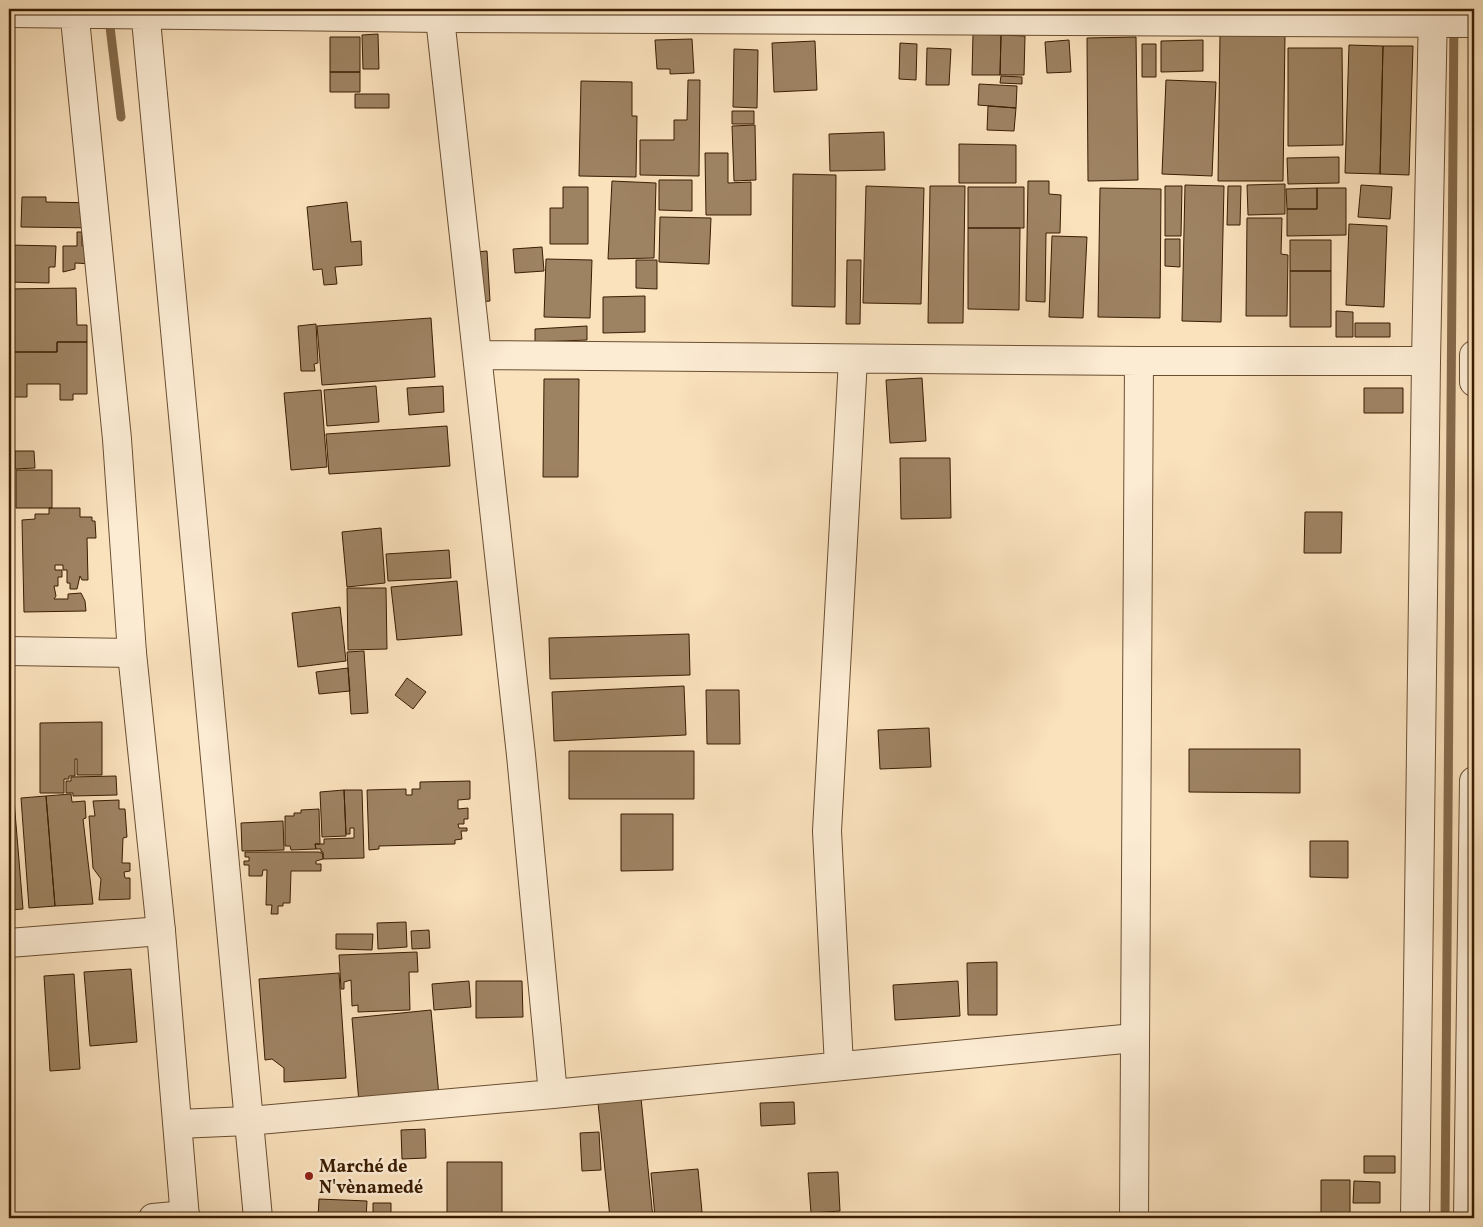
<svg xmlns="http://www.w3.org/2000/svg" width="1483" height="1227" font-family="Vollkorn,serif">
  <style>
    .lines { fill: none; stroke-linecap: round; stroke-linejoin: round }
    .stream { stroke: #866b4c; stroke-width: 9 }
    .building { fill: #9e8363; stroke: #3a1d02 }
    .minor-casing { stroke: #6a4e31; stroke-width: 30 }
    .tertiary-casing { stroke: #6a4e31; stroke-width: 30 }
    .minor { stroke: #fcecd4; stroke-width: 28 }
    .tertiary { stroke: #fcecd4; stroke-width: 28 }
    .poi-dot { fill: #8f2418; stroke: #fcecd4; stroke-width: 2 }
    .labels { text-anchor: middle; stroke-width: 5; stroke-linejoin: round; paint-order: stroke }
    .poi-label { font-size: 18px; font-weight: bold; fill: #3a1d02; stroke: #fcecd4; text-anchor: start }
  </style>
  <rect width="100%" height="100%" fill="#fae2bd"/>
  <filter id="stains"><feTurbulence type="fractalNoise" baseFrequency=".004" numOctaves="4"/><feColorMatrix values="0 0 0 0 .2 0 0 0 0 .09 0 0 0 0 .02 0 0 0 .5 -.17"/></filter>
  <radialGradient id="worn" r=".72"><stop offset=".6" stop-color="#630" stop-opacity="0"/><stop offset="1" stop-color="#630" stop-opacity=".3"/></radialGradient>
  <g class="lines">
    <path class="stream" d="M110,27L121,117
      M1445,1218L1454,9"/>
  </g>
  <path class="building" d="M378,34L379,69H363L362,35Z
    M973,34L1001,35L1000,75H972Z
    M1220,34L1285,35L1283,181H1218Z
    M1001,35L1025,36L1024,75H1000Z
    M330,37H360V72H330Z
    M1136,37L1138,180L1088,181L1087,38Z
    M692,39L694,73L670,74V69H657L655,40Z
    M1069,40L1071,72L1047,73L1045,42Z
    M1203,40V71L1161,72V41Z
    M815,41L817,90L774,92L772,43Z
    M900,43L917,44L916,80L899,79Z
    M1142,44H1156V77H1142Z
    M1349,45L1383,46L1380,174L1345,173Z
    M1383,46H1413L1409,175L1380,174Z
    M927,48L951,49L949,85H926Z
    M1288,48H1342L1343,145L1288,146Z
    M734,49L758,50L757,108L733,107Z
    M330,72H360V92H330Z
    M1001,76L1022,77V84L1000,83Z
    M688,80H700L699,176L640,175V140H674V120H687Z
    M1166,80L1216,82L1212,176L1162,174Z
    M581,81L632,82V116H637L636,177L579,176Z
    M979,84L1017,86L1016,108L978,105Z
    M355,94H389V108H355Z
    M988,106L1016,108L1014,131L987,130Z
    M732,111H754V124H732Z
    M755,125L756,180L734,181L732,126Z
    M884,132L885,170L830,171L829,134Z
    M959,144L1016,145V183H959Z
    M705,153H728V183L751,182V215H706Z
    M1339,157V183L1288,184L1287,158Z
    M793,174L836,175L835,307L792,306Z
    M659,180H692V211L659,210Z
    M612,181L656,183L654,258L608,259Z
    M1028,181H1049V194L1061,195L1060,233H1046L1045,302L1026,301Z
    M1285,184V214L1248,215L1247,185Z
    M1185,185L1224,186L1221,322L1182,321Z
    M1361,185L1392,187L1390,219L1358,217Z
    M866,186L924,188L921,304L863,303Z
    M930,186H965L963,323H928Z
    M1165,186H1182L1181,236H1165Z
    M1228,186H1241L1240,225H1227Z
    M563,187H588V244H550V208H563Z
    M968,187H1024V228H968Z
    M1100,188L1161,189L1160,318L1098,317Z
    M1317,188V209H1287L1286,189Z
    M1317,188H1346V235L1287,236V209H1317Z
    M22,197H46V202L100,203L99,228L21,227Z
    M347,202L351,242L361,241L362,265L335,267L337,284L324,285L322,269L313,270L307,207Z
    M660,217L711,218L709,264L659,262Z
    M1247,218H1282L1281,254L1288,255L1287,316H1246Z
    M1349,224L1387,226L1384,307L1346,305Z
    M968,228H1020L1019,310L968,309Z
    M77,232H82V246H95L94,264L75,263V269L63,272V246H77Z
    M1052,236L1087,237L1083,318L1049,317Z
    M1165,239H1180V267L1165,266Z
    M1290,240H1331V271H1290Z
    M9,245L56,246L55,267H49V283L9,282Z
    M542,247L544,271L515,273L513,249Z
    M487,251L490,301L466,303L462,253Z
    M546,259L592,260L590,318L544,317Z
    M636,260H657V289L636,288Z
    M847,260H861L860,324H846Z
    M1290,271H1331V327H1290Z
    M76,288L77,325H87V342H57V352H9V289Z
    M645,296V332L603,333V297Z
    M1336,311L1353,312V337H1336Z
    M431,318L435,377L322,385L317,326Z
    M1355,323H1390V337H1355Z
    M316,324L318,363L314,364L315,371H301L298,326Z
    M587,326V340L535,342V329Z
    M57,342H87V394H73V400H60V384H27V397H9V352H57Z
    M922,378L926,441L890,443L886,380Z
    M544,379H579L578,477H543Z
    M376,386L379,422L327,426L324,390Z
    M443,386L444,412L409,415L407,388Z
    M1364,388H1403V413H1364Z
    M321,390L327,467L291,470L284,393Z
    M447,426L450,466L329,474L326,434Z
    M15,451H34L35,468L15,469Z
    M900,458H950L951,518L901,519Z
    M16,470H52V508H16Z
    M49,508H80V517H92V521H95L96,538H87L88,580H82L80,576L77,589H70V583H67V570H63V565H55V570H62V577H58V586H54L56,596L54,599H68V594L81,593L85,601L86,611L24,612L22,520L35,519V514H49Z
    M1305,512H1342L1341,553H1304Z
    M381,528L385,583L347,587L342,532Z
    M449,550L451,578L388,581L386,554Z
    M457,581L462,635L397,640L391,587Z
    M347,588H386L387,649L348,650Z
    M340,607L346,661L298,667L292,613Z
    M689,634L690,675L550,679L549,638Z
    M364,651L368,713L351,714L347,652Z
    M348,668L350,691L319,694L316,672Z
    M407,678L426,692L413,709L395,695Z
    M684,686L686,735L554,741L552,692Z
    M706,690H739L740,744H707Z
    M102,722V775H77V759H75V776H69V779H64V793H40V723Z
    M929,728L931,767L880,769L878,730Z
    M1189,749H1300V793L1189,792Z
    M569,751H694V799H569Z
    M116,776L117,795L73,796V793H66V781H71V777Z
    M470,781V799L458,800V809L468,808V819H464V824H458L459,828H467V831H461L462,839L455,840V844L379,846V849L369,850L367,790L406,789V795H412V789H420V782Z
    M344,790H362L364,858L323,859V852H321V849H316L315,844H324V839L354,838V828H350V834H346Z
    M344,790L346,836L322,837L320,792Z
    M71,794L72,802L85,801L86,818L83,819L93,904L55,906L46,796Z
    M46,796L55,906L29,908L21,798Z
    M9,800H14L23,909L9,910Z
    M119,800V809H125L127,837L123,838L122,863H130V871L124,872L125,878H130V899L99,900L101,879L93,868L89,816H95L93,801Z
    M319,809L320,844H315L316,849L291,850L290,846H285V816H294V813H301V810Z
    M621,814H673V870L621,871Z
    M283,821L284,850L242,851L241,823Z
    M1310,841H1348V878L1310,877Z
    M245,852H319L323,854V859L316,861V864H321V871H291L290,903H283V906H278V914H271L272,905H266L267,870H263L262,876H249V865H244V861H249V857H245Z
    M406,922L407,947L378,949L377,923Z
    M429,930L430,948L412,949L411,931Z
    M336,934H373L372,950L336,949Z
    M417,952L418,972H409L410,1010L358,1012V1005L352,1006L351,980L344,982V989H341L339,955Z
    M997,962V1015H968L967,963Z
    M131,969L137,1042L90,1046L84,972Z
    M339,973L346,1078L284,1082V1068L272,1059L265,1060L259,979Z
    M74,974L80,1069L50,1071L44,976Z
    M469,981L471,1007L434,1010L432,984Z
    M476,981H522L523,1017L476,1018Z
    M958,981L960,1016L895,1020L893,985Z
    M431,1010L439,1096L359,1103L352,1018Z
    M641,1098L653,1218H610L598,1103Z
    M794,1102L795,1124L761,1126L760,1103Z
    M425,1129L426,1158L402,1159L401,1130Z
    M599,1132L601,1170L582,1171L580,1133Z
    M1364,1156H1395V1173H1364Z
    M447,1162H502V1218H447Z
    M698,1169L702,1212L655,1217L651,1173Z
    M838,1172L840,1211L811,1213L808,1173Z
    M1321,1180H1350V1218H1321Z
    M1354,1181L1380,1182V1203H1353Z
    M319,1199L367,1201L366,1218H318Z
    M373,1203H391V1218H373Z"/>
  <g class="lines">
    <defs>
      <path id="minor" d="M440,18L521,755L553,1094
        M477,355L1139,361H1426
        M9,651L132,653
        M9,943L161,931
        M839,1066L827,831L853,359
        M178,1124L248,1121L553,1094L1134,1038
        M153,1218L185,1215
        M1134,1218L1139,361"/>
      <path id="tertiary" d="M74,9L117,439L132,653L161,931L185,1218
        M145,9L258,1218
        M9,13L440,18L1474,23
        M1474,355V382
        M1415,1218L1426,361L1433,9
        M1468,1218L1474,781"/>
    </defs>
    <use href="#minor" class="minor-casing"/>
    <use href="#tertiary" class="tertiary-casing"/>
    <use href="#minor" class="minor"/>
    <use href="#tertiary" class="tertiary"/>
  </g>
  <circle class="poi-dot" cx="309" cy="1176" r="5"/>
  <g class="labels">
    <g class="poi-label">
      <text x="319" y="1172">Marché de<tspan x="319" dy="21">N'vènamedé</tspan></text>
    </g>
  </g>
  <rect width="1483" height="1227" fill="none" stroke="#fae2bd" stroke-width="30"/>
  <rect x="10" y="10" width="1463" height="1207" fill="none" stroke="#3a1d02" stroke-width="2.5"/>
  <rect x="15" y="15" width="1453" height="1197" fill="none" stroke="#3a1d02"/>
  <rect width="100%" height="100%" filter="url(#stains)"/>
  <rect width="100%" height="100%" fill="url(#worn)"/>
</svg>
